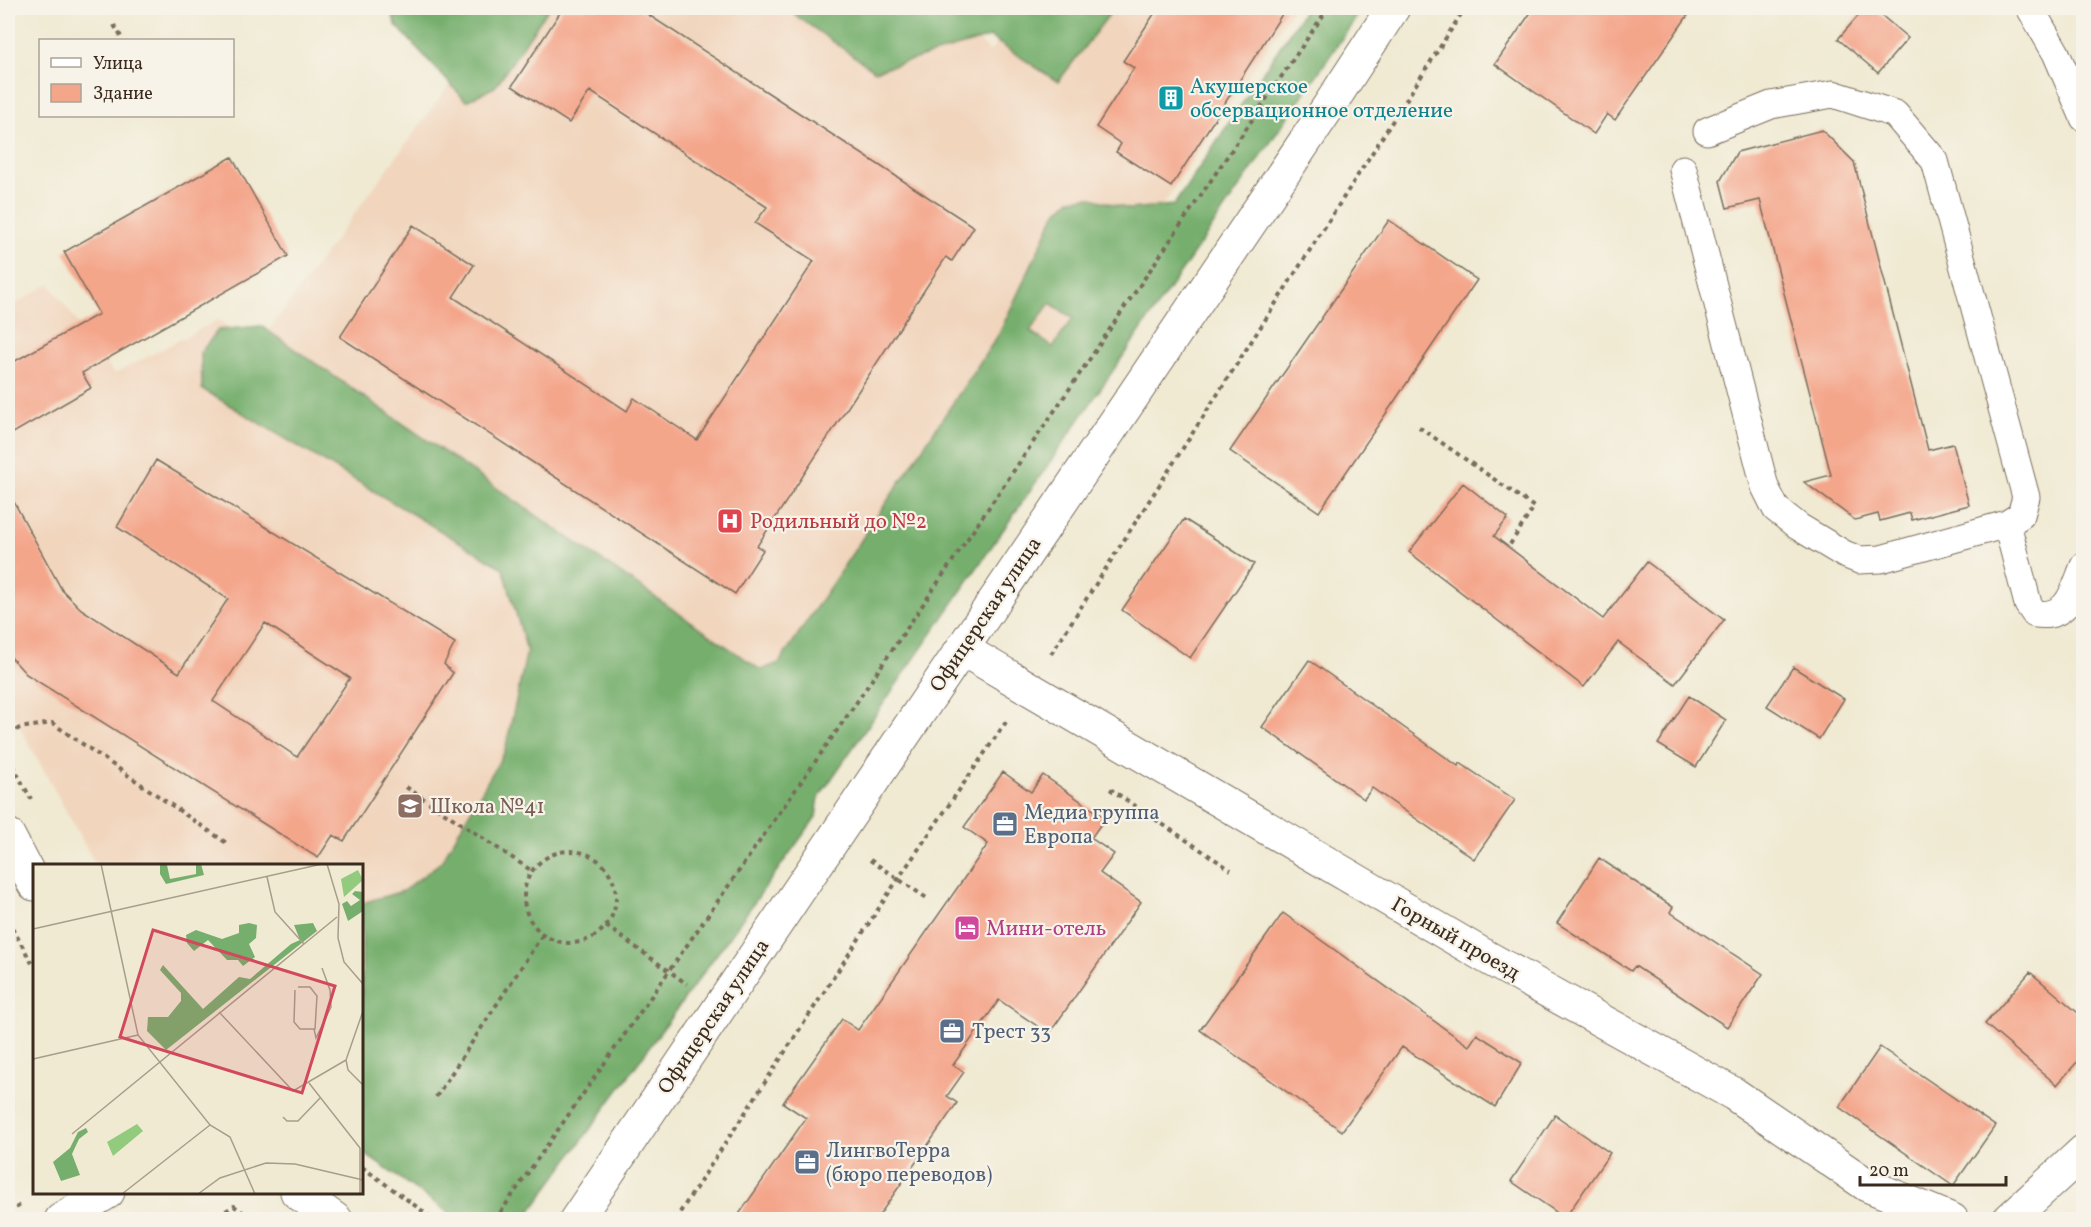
<svg xmlns="http://www.w3.org/2000/svg" width="2091" height="1227" font-family="Vollkorn,serif">
  <style>
    .built { fill: #f1d5bd }
    .forest { fill: #76af6d; stroke: #586c46; stroke-width: 1.5; fill-rule: evenodd }
    .building { fill: #f4a68b; fill-rule: evenodd }
    .lines { fill: none; stroke-linecap: round; stroke-linejoin: round }
    .lane-casing { stroke: #7a6d5d; stroke-width: 29 }
    .street-casing { stroke: #7a6d5d; stroke-width: 35 }
    .path { stroke: #7a6d5d; stroke-width: 4; stroke-dasharray: 4.5 4.5; stroke-linecap: butt }
    .lane { stroke: #fff; stroke-width: 27 }
    .street { stroke: #fff; stroke-width: 33 }
    .labels { text-anchor: middle; stroke-width: 4.5; stroke-linejoin: round; paint-order: stroke }
    .culture-label { font-size: 21px; fill: #0d838f; stroke: #f7f3e8; text-anchor: start }
    .health-label { font-size: 21px; fill: #be3a42; stroke: #f7f3e8; text-anchor: start }
    .street-label { font-size: 21px; fill: #3b2a1e; stroke: #f7f3e8 }
    .education-label { font-size: 21px; fill: #785e54; stroke: #f7f3e8; text-anchor: start }
    .service-label { font-size: 21px; fill: #4e5e75; stroke: #f7f3e8; text-anchor: start }
    .hotel-label { font-size: 21px; fill: #b23c85; stroke: #f7f3e8; text-anchor: start }
    .inset-road { fill: none; stroke: #a89d8b; stroke-width: 1.5 }
    .view { fill: #d1495b; fill-opacity: 0.15; stroke: #d1495b; stroke-width: 3 }
    .inset-edge { fill: none; stroke: #3b2a1e; stroke-width: 3 }
  </style>
  <rect width="100%" height="100%" fill="#f7f3e8"/>
  <filter id="ink" filterUnits="userSpaceOnUse"><feTurbulence type="fractalNoise" baseFrequency=".0167" numOctaves="2"/><feDisplacementMap in="SourceGraphic" scale="12" xChannelSelector="R" yChannelSelector="G"/><feConvolveMatrix kernelMatrix="1 2 1 2 8 2 1 2 1" color-interpolation-filters="sRGB"/></filter>
  <filter id="wash" filterUnits="userSpaceOnUse"><feTurbulence type="fractalNoise" baseFrequency=".008" numOctaves="4" result="noise"/><feDisplacementMap in="SourceGraphic" scale="24" xChannelSelector="R" yChannelSelector="G"/><feGaussianBlur stdDeviation="1.35" result="paint"/><feColorMatrix in="noise" values="0 0 0 0 0 0 0 0 0 0 0 0 0 0 0 0 0 1.4 0 .05"/><feComposite in="paint" operator="in"/></filter>
  <g filter="url(#wash)">
    <rect width="100%" height="100%" fill="#f0ead3"/>
    <path class="built" d="M506,8H951L990,52L1026,8H1293L1161,208L798,746L362,1142V866L96,865L8,706V308L50,284L114,374L218,320L257,346Z"/>
    <path class="forest" d="M390,8H549L495,87L466,101L396,25Z
      M785,8H1114L1058,82L990,37L875,71Z
      M1306,8H1363L819,797L816,817L525,1219H458L362,1152V903L403,891L441,862L505,751L527,651L503,568L202,389L201,352L218,330L261,326L761,670L779,663L999,334L1055,214L1070,199L1089,197L1129,209L1174,205ZM1050,303L1073,318L1053,347L1030,331Z"/>
    <g id="blocks">
      <path class="building" d="M563,8H638L974,227L952,261L946,257L757,546L763,550L735,594L340,337L413,225L474,265L453,297L627,411L634,398L697,440L814,261L755,223L767,207L590,91L569,123L512,86Z
        M1158,8H1286L1171,187L1116,152L1121,144L1096,127L1134,68L1123,61Z
        M1534,8H1693L1615,120L1607,114L1594,134L1495,64Z
        M1865,8H1873L1908,38L1878,73L1838,39Z
        M1822,130L1854,162L1928,450L1953,444L1969,505L1912,520L1910,513L1880,521L1878,514L1855,520L1804,482L1831,475L1760,200L1727,208L1720,181L1737,152Z
        M232,157L288,256L82,373L91,388L8,436V365L99,314L64,252Z
        M1389,220L1477,280L1319,512L1230,451Z
        M156,460L455,643L444,664L453,673L344,841L333,835L318,858L26,674L8,654V491L62,590L81,609L179,673L228,599L117,527ZM265,623L350,678L297,757L213,701Z
        M1463,483L1508,518L1494,536L1603,619L1647,562L1724,620L1675,684L1618,642L1584,687L1409,552Z
        M1184,519L1254,564L1190,658L1122,610Z
        M1309,660L1458,766L1460,763L1515,800L1474,859L1372,788L1364,799L1262,727Z
        M1793,667L1844,699L1819,739L1767,706Z
        M1689,696L1726,720L1696,767L1658,744Z
        M1003,772L1031,792L1043,775L1105,818L1091,838L1114,854L1100,873L1141,902L1049,1034L999,1000L953,1065L964,1072L947,1096L957,1103L876,1220H735L806,1118L783,1103L842,1019L858,1030L988,844L964,827Z
        M1599,858L1673,907L1670,912L1763,974L1727,1027L1635,966L1631,971L1557,923Z
        M1283,913L1469,1046L1477,1034L1522,1063L1495,1107L1402,1047L1342,1131L1200,1030Z
        M2030,972L2084,1018V1054L2057,1085L1985,1024Z
        M1880,1047L1995,1126L1953,1186L1839,1107Z
        M1555,1115L1610,1153L1565,1218L1511,1181Z"/>
    </g>
  </g>
  <g filter="url(#ink)">
    <use href="#blocks" fill-opacity="0" stroke="#7a6d5d" stroke-width="1.5"/>
    <g class="lines">
      <defs>
        <path id="lane" d="M2030,8L2056,53L2084,118
          M1683,169L1765,487L1776,509L1799,527L1844,554L1859,560L1881,559L2007,524L2021,515L2026,497L1935,161L1895,114L1833,94L1771,105L1707,131
          M2007,524L2028,604L2035,614C2069,619 2073,592 2084,566"/>
        <path id="street" d="M962,649L1490,959L1734,1094L1867,1185L1952,1220
          M8,835L34,884
          M297,1192L336,1220
          M61,1220L108,1192
          M576,1220L1331,103L1393,8
          M2009,1220L2084,1151"/>
      </defs>
      <use href="#lane" class="lane-casing"/>
      <use href="#street" class="street-casing"/>
      <path class="path" d="M114,25L123,40
        M1419,427L1534,507L1509,546
        M1051,654L1465,8
        M8,734L20,728L52,723L228,844
        M8,757L31,799
        M406,787L532,871
        M1110,789L1231,870
        M524 897a46 46 0 1 1 92 0a46 46 0 1 1-92 0Z
        M870,860L928,899
        M8,920L34,967
        M606,926L687,984
        M436,1097L543,934
        M362,1167L435,1220
        M8,1212L21,1205
        M210,1220L234,1206L254,1220
        M495,1220L852,709L1328,8
        M675,1220L898,879L1006,722"/>
      <use href="#lane" class="lane"/>
      <use href="#street" class="street"/>
    </g>
  </g>
  <defs>
    <symbol id="building-square" viewBox="-11 -11 22 22"><rect x="-9" y="-9" width="18" height="18" rx="4" fill="#0f9aa8" stroke="#f7f3e8"/><path d="M-4-6H4V6H1V3H-1V6H-4ZM-2.5-4.3h1.7v1.8h-1.7ZM.8-4.3h1.7v1.8H.8ZM-2.5-1h1.7V.8h-1.7ZM.8-1h1.7V.8H.8Z" fill="#fff"/></symbol>
    <symbol id="hospital-square" viewBox="-11 -11 22 22"><rect x="-9" y="-9" width="18" height="18" rx="4" fill="#e0444e" stroke="#f7f3e8"/><path d="M-5-5h3v3.5h4V-5h3V5h-3V1.5h-4V5h-3Z" fill="#fff"/></symbol>
    <symbol id="school-square" viewBox="-11 -11 22 22"><rect x="-9" y="-9" width="18" height="18" rx="4" fill="#8d6e63" stroke="#f7f3e8"/><path d="M0-5L7-2L0 1L-7-2ZM-4 1L0 2.5L4 1V4Q0 6-4 4Z" fill="#fff"/></symbol>
    <symbol id="office-square" viewBox="-11 -11 22 22"><rect x="-9" y="-9" width="18" height="18" rx="4" fill="#5c6f8a" stroke="#f7f3e8"/><path d="M-6-3h4V-5.5h4V-3h4V5H-6ZM-1-4.5V-3h2v-1.5ZM-6 0V1H6V0Z" fill="#fff"/></symbol>
    <symbol id="hotel-square" viewBox="-11 -11 22 22"><rect x="-9" y="-9" width="18" height="18" rx="4" fill="#d1479c" stroke="#f7f3e8"/><path d="M-6-4.5h1.5V1H6V5H4.5V3h-9V5H-6ZM-4 0a1.8 1.8 0 1 1 3.6 0ZM.5 0V-2.5h3Q6-2.5 6 0Z" fill="#fff"/></symbol>
  </defs>
  <g fill-rule="evenodd">
    <use href="#building-square" x="1156" y="83" width="30" height="30"/>
    <use href="#hospital-square" x="715" y="506" width="30" height="30"/>
    <use href="#school-square" x="395" y="791" width="30" height="30"/>
    <use href="#office-square" x="990" y="809" width="30" height="30"/>
    <use href="#hotel-square" x="952" y="913" width="30" height="30"/>
    <use href="#office-square" x="937" y="1016" width="30" height="30"/>
    <use href="#office-square" x="792" y="1147" width="30" height="30"/>
  </g>
  <g class="labels">
    <g class="culture-label">
      <text x="1190" y="93">Акушерское<tspan x="1190" dy="24">обсервационное отделение</tspan></text>
    </g>
    <g class="health-label">
      <text x="750" y="528">Родильный до №2</text>
    </g>
    <g class="street-label">
      <text transform="translate(985 614) rotate(-56)" y="7">Офицерская улица</text>
      <text transform="translate(1456 938) rotate(30)" y="7">Горный проезд</text>
      <text transform="translate(713 1016) rotate(-56)" y="7">Офицерская улица</text>
    </g>
    <g class="education-label">
      <text x="430" y="813">Школа №41</text>
    </g>
    <g class="service-label">
      <text x="1024" y="819">Медиа группа<tspan x="1024" dy="24">Европа</tspan></text>
      <text x="972" y="1038">Трест 33</text>
      <text x="826" y="1157">ЛингвоТерра<tspan x="826" dy="24">(бюро переводов)</tspan></text>
    </g>
    <g class="hotel-label">
      <text x="986" y="935">Мини-отель</text>
    </g>
  </g>
  <g transform="translate(33 864)">
    <rect width="330" height="330" fill="#f0ead3"/>
    <path d="M325,6L330,16L311,33L308,15ZM104,260L110,267L80,292L74,278Z" fill="#93cb7e"/>
    <path d="M127,0H137L134,1L137,15L163,10V0H168L171,11L133,20L127,10ZM322,27L330,28V47L315,57L309,40L314,37L318,42L327,36L319,30ZM216,59L224,61L223,74L216,80L222,93L210,102L205,96H194L175,76L161,87L154,79L153,71L163,66L189,75L206,69V61ZM280,59L284,67L133,186L114,167L115,153H135L148,137V129L127,106L130,101L170,145L206,113L217,115L258,80L267,76L261,61ZM53,264L55,268L46,275L39,290L47,311L28,317L20,298L37,284L45,268Z" fill="#76af6d"/>
    <path class="inset-road" d="M68,0L105,171L177,261L197,273L222,330M294,0L306,40L305,74L311,98L330,120M234,13L242,48L271,80M0,65L289,0M262,126L261,158L267,165H282L284,132L277,123H265M330,147L313,196L315,206L330,221M186,148L260,227L313,196M281,165L283,174L298,143L297,126L289,104M0,195L105,171M276,219L327,284V330M250,253L254,257H265L288,233M39,270L304,53M89,330L177,261M165,330L187,314L233,299L262,300L330,316"/>
    <path class="view" d="M120,66L302,122L269,229L87,173Z"/>
    <rect width="330" height="330" class="inset-edge"/>
  </g>
  <rect width="2091" height="1227" fill="none" stroke="#f7f3e8" stroke-width="30"/>
  <rect x="39" y="39" width="195" height="78" fill="#f7f3e8" stroke="#aca397" stroke-width="1.5"/>
  <rect x="51" y="58" width="30" height="9" fill="#ffffff" stroke="#aca397" stroke-width="1.5"/>
  <text x="93" y="69" font-size="18" fill="#3b2a1e">Улица</text>
  <rect x="51" y="84" width="30" height="18" fill="#f4a68b" stroke="#aca397" stroke-width="1.5"/>
  <text x="93" y="99" font-size="18" fill="#3b2a1e">Здание</text>
  <path d="M1860 1176v9h146v-9" fill="none" stroke="#3b2a1e" stroke-width="3"/>
  <text x="1869" y="1176" font-size="18" fill="#3b2a1e" stroke="#f7f3e8" stroke-width="4.5" paint-order="stroke">20 m</text>
</svg>
